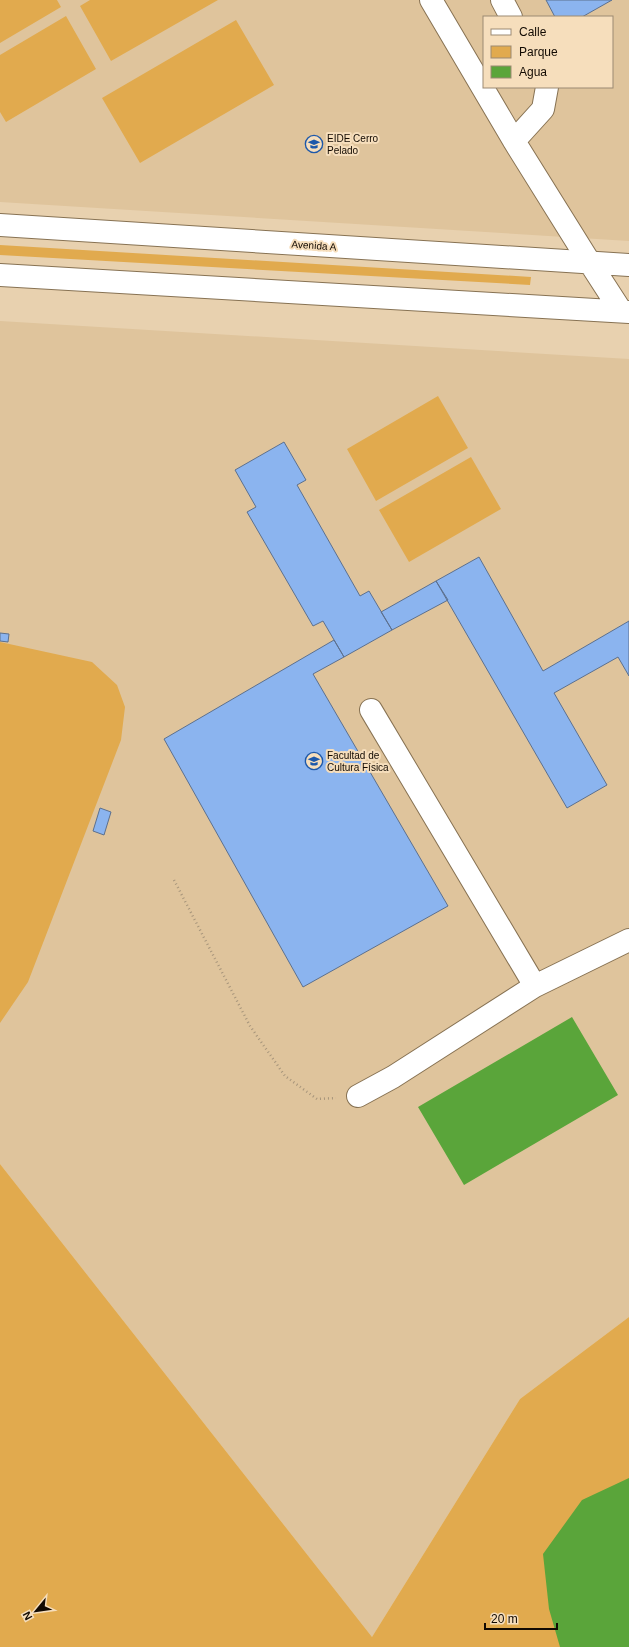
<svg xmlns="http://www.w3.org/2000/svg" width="629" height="1647" font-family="Helvetica,sans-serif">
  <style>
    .built { fill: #dfc49c; fill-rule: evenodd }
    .green { fill: #e1aa4e }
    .water { fill: #5aa53a }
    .building { fill: #8bb4ef; stroke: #5c708e }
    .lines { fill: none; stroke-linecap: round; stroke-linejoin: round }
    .minor-casing { stroke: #877253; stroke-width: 24 }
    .major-casing { stroke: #877253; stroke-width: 24 }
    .path { stroke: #a7957b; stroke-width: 2.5; stroke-dasharray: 1 3; stroke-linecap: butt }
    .minor { stroke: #fff; stroke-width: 22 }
    .major { stroke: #fff; stroke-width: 22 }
    .labels { text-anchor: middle; stroke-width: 4; stroke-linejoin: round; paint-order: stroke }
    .poi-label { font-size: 10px; fill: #120a02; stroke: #f6debc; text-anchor: start }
    .street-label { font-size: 10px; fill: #120a02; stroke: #f6debc }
  </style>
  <rect width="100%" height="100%" fill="#e8d1af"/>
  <path class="built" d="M0,0H629V241L0,202ZM484,17H612V87H484Z
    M0,321L629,359V1317L520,1399L372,1637L0,1164Z"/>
  <path class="green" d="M0,0H57L61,7L0,43Z
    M90,0H218L111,61L80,6Z
    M66,16L96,69L6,122L0,112V55Z
    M236,20L274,85L140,163L102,98Z
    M0,245L531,277L530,285L0,255Z
    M438,396L468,448L376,501L347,449Z
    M471,457L501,509L409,562L379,510Z
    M0,642L92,662L117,685L125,707L121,740L28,982L0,1023Z
    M0,1164L372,1637L520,1399L629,1317V1647H0Z"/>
  <path class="water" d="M572,1017L618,1095L464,1185L418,1107Z
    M629,1478V1647H560L549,1609L543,1554L582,1500Z"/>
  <path class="building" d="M546,0H612L582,17H555Z
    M284,442L306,480L297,485L360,596L369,591L392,630L344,657L323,621L313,626L247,512L256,507L235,470Z
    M479,557L543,671L629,621V676L618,657L554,693L607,785L567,808L436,581Z
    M436,581L448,600L392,630L381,612Z
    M0,633L9,634L8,642L0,641Z
    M334,640L344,657L313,674L448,906L303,987L164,739Z
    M100,808L111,812L104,835L93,831Z"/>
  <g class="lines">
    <defs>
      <path id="minor" d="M431,0L514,141L590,263
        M502,0L511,17
        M514,141L543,109L547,87
        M371,710L535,986
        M358,1096L393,1077L535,986L629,940"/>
      <path id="major" d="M0,225L629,265
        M590,263L621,311
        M0,275L629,312"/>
    </defs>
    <use href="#minor" class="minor-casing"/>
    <use href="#major" class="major-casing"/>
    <path class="path" d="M174,880L250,1026L285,1076L317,1099L336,1098"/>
    <use href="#minor" class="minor"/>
    <use href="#major" class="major"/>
  </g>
  <defs>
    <symbol id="school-ring" viewBox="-11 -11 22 22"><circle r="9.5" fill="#f6debc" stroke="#1d58aa" stroke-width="1.5"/><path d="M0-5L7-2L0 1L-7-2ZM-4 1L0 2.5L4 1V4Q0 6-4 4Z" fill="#1d58aa"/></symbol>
    <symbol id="university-ring" viewBox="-11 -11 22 22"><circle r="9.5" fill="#f6debc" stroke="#1d58aa" stroke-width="1.5"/><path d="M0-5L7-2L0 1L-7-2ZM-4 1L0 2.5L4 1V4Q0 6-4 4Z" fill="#1d58aa"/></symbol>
  </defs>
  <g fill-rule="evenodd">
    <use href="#school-ring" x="304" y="134" width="20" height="20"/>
    <use href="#university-ring" x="304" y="751" width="20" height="20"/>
  </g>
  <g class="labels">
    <g class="poi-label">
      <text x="327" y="142">EIDE Cerro<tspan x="327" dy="12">Pelado</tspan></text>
      <text x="327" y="759">Facultad de<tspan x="327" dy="12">Cultura Física</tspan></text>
    </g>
    <g class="street-label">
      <text transform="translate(314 245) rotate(4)" y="4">Avenida A</text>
    </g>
  </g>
  <rect x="483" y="16" width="130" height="72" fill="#f6debc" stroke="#9b8972"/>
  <rect x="491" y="29" width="20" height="6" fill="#ffffff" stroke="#9b8972"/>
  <text x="519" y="36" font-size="12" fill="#120a02">Calle</text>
  <rect x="491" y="46" width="20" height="12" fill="#e1aa4e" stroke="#9b8972"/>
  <text x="519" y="56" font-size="12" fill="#120a02">Parque</text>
  <rect x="491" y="66" width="20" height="12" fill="#5aa53a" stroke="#9b8972"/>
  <text x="519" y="76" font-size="12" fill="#120a02">Agua</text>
  <g transform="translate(36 1611) rotate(241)" stroke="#f6debc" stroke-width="3" paint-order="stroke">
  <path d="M0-3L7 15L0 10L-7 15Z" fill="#120a02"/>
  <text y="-6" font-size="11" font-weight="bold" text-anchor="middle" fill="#120a02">N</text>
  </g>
  <path d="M485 1623v6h72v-6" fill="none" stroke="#120a02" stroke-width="2"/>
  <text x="491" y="1623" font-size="12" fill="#120a02" stroke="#f6debc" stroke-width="3" paint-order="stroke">20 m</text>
</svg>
